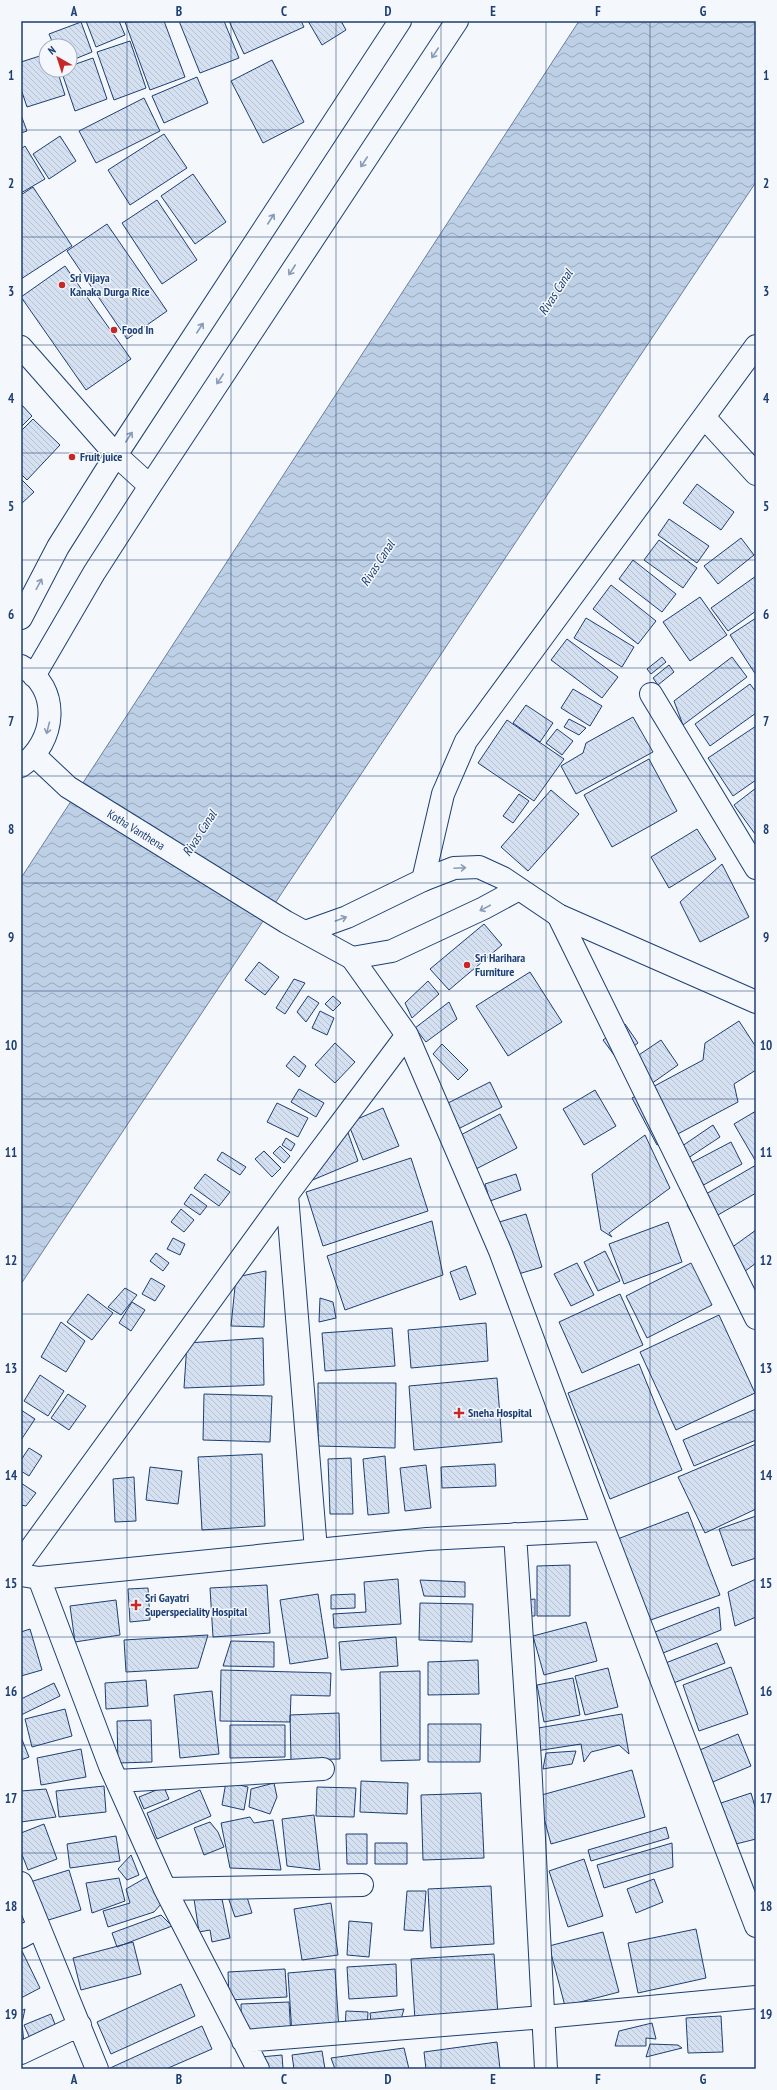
<svg xmlns="http://www.w3.org/2000/svg" width="777" height="2090" font-family="'PT Sans Narrow',sans-serif">
  <style>
    .water { fill: url(#water-waves); stroke: #687fa3 }
    .building { fill: url(#building-back-hatch); stroke: #1d3f73 }
    .lines { fill: none; stroke-linecap: round; stroke-linejoin: round }
    .minor-casing { stroke: #1d3f73; stroke-width: 24 }
    .tertiary-casing { stroke: #1d3f73; stroke-width: 24 }
    .minor { stroke: #f4f7fb; stroke-width: 22 }
    .tertiary { stroke: #f4f7fb; stroke-width: 22 }
    .oneway { stroke: #889bb7 }
    .grid { fill: none; stroke: #1d3f73; stroke-width: 1; stroke-opacity: 0.55 }
    .poi-dot { fill: #c62828; stroke: #f4f7fb; stroke-width: 1.5 }
    .labels { text-anchor: middle; stroke-width: 3; stroke-linejoin: round; paint-order: stroke }
    .poi-label { font-size: 12px; font-weight: bold; fill: #1d3f73; stroke: #f4f7fb; text-anchor: start }
    .street-label { font-size: 12px; fill: #1d3f73; stroke: #f4f7fb }
    .water-label { font-size: 13px; font-style: italic; fill: #1d3f73; stroke: #f4f7fb }
    .neatline { fill: none; stroke: #1d3f73; stroke-width: 1.5 }
    .grid-label { font-size: 13px; text-anchor: middle; font-weight: bold; fill: #1d3f73 }
  </style>
  <defs>
    <pattern id="water-waves" width="16" height="10" patternUnits="userSpaceOnUse"><rect width="16" height="10" fill="#bed0e5"/><path d="M0 5q4-4 8 0t8 0" fill="none" stroke="#9aaabe"/></pattern>
    <pattern id="building-back-hatch" width="6" height="6" patternUnits="userSpaceOnUse"><rect width="6" height="6" fill="#d5e0f0"/><path d="M-1 5l2 2M0 0l6 6M5-1l2 2" fill="none" stroke="#b6c1d1"/></pattern>
  </defs>
  <rect width="100%" height="100%" fill="#f4f7fb"/>
  <path class="water" d="M579,21H756V182L21,1284V878Z"/>
  <path class="building" d="M86,21H119L125,35L96,47Z
    M164,21L185,77L150,90L125,22Z
    M179,21H224L239,58L200,73Z
    M229,21H301L304,27L244,54Z
    M308,21H341L346,30L322,45Z
    M81,22L92,52L70,61V46H54L49,34Z
    M130,41L146,88L114,100L97,52Z
    M46,54V70H57L65,95L27,107L21,89V62Z
    M93,58L107,99L75,111L61,70H70V66Z
    M272,60L304,122L263,143L231,81Z
    M197,77L208,103L164,123L152,96Z
    M144,98L160,131L96,163L79,131Z
    M21,115L27,131L21,133Z
    M164,134L187,168L130,205L108,170Z
    M60,136L76,161L49,179L33,154Z
    M25,146L45,179L21,193V149Z
    M193,174L226,222L195,244L161,196Z
    M33,187L72,246L21,279V195Z
    M157,200L197,260L162,284L122,223Z
    M107,224L167,311L127,339L67,251Z
    M65,266L131,359L86,390L21,297Z
    M21,404L32,416L21,427Z
    M33,419L60,445L27,480L21,474V431Z
    M21,479L34,492L21,504Z
    M697,484L734,512L721,530L683,503Z
    M669,519L709,546L697,563L658,535Z
    M741,538L754,555L718,584L704,566Z
    M659,540L697,568L683,588L644,560Z
    M633,560L676,594L662,612L619,579Z
    M756,576V611L728,631L711,608Z
    M611,585L656,621L638,644L593,609Z
    M700,597L727,635L690,661L663,622Z
    M586,618L634,647L622,667L574,638Z
    M756,618V675L730,635Z
    M567,639L618,677L602,698L551,660Z
    M662,657L666,662L651,674L647,669Z
    M732,657L747,677L683,725L674,701Z
    M669,665L674,672L658,685L653,678Z
    M750,684L756,692V713L710,746L695,724Z
    M573,689L602,706L590,726L561,708Z
    M526,705L553,723L540,742L513,723Z
    M633,717L653,752L576,794L561,766L583,753L586,743Z
    M569,719L586,728L579,735L564,727Z
    M507,720L564,759L534,801L478,763Z
    M756,726V780L733,796L708,758Z
    M557,729L573,741L562,755L546,743Z
    M649,759L677,811L612,847L584,795Z
    M756,788V833L755,834L734,805Z
    M551,790L579,814L528,871L501,847Z
    M519,794L529,801L513,823L503,816Z
    M697,829L716,859L669,888L651,857Z
    M722,864L749,917L700,942L680,902Z
    M484,924L502,945L449,990L430,969Z
    M259,962L279,977L265,995L245,980Z
    M530,972L562,1022L508,1056L476,1006Z
    M294,979L305,983L285,1014L276,1008Z
    M428,981L439,994L412,1018L405,1003Z
    M308,996L319,1003L306,1022L297,1012Z
    M333,996L341,1003L333,1011L325,1004Z
    M449,1002L457,1019L426,1042L415,1028Z
    M320,1011L334,1018L327,1035L312,1028Z
    M739,1021L756,1047V1070L734,1084L738,1102L657,1145L632,1098L703,1060L705,1043Z
    M625,1024L638,1043L617,1059L603,1040Z
    M661,1040L678,1065L641,1091L624,1065Z
    M335,1043L355,1062L335,1083L315,1065Z
    M442,1044L468,1070L458,1080L433,1054Z
    M294,1056L306,1066L299,1077L286,1066Z
    M490,1082L502,1107L458,1129L446,1104Z
    M299,1089L324,1103L316,1117L291,1102Z
    M595,1090L616,1126L584,1145L563,1109Z
    M277,1103L308,1118L298,1137L267,1122Z
    M383,1108L399,1146L363,1160L348,1123Z
    M756,1111V1159L755,1160L734,1124Z
    M500,1114L517,1148L476,1169L459,1136Z
    M713,1125L720,1137L676,1166L669,1155Z
    M346,1127L358,1161L303,1184Z
    M645,1135L670,1188L609,1233L612,1237L601,1230L592,1174Z
    M286,1138L295,1144L291,1151L282,1145Z
    M731,1142L742,1164L687,1194L674,1172Z
    M280,1146L290,1156L284,1163L273,1153Z
    M264,1151L281,1168L272,1177L255,1159Z
    M222,1152L246,1167L240,1175L217,1160Z
    M411,1158L428,1211L323,1246L306,1192Z
    M756,1165V1193L699,1226L687,1205Z
    M205,1174L230,1192L219,1206L194,1188Z
    M516,1174L521,1190L490,1201L485,1184Z
    M191,1194L207,1206L200,1215L184,1204Z
    M181,1209L194,1220L184,1232L171,1222Z
    M526,1214L542,1267L515,1275L496,1223Z
    M432,1221L443,1275L345,1310L327,1256Z
    M668,1222L682,1262L624,1284L609,1244Z
    M756,1230V1263L740,1275L731,1248Z
    M173,1238L185,1244L180,1255L167,1249Z
    M605,1251L620,1281L598,1291L584,1262Z
    M156,1253L169,1263L163,1271L150,1261Z
    M577,1263L594,1295L571,1306L554,1274Z
    M691,1263L712,1305L647,1338L626,1296Z
    M466,1266L476,1294L460,1300L450,1272Z
    M266,1271L264,1327L231,1326L236,1277Z
    M151,1278L165,1286L155,1301L142,1294Z
    M125,1288L137,1295L121,1315L108,1307Z
    M88,1294L113,1313L92,1340L67,1322Z
    M620,1294L643,1345L582,1373L559,1322Z
    M320,1298L333,1302L336,1318L319,1322Z
    M132,1302L145,1310L131,1331L119,1323Z
    M719,1315L755,1393L676,1430L640,1352Z
    M61,1322L85,1341L66,1372L41,1357Z
    M486,1323L488,1361L411,1368L408,1330Z
    M392,1328L395,1366L325,1371L322,1333Z
    M263,1338L264,1385L184,1388L187,1343Z
    M639,1364L682,1470L610,1499L568,1393Z
    M40,1375L64,1391L48,1416L24,1401Z
    M497,1378L502,1442L414,1450L409,1386Z
    M318,1383H396L395,1448L318,1446Z
    M68,1394L86,1406L69,1430L51,1418Z
    M204,1394L272,1396L270,1442L203,1440Z
    M756,1409V1440L694,1466L683,1440Z
    M21,1410L35,1419L21,1440Z
    M756,1444V1509L705,1533L678,1477Z
    M29,1448L42,1456L29,1476L21,1471V1460Z
    M262,1454L265,1526L202,1530L198,1457Z
    M385,1456L389,1513L368,1515L363,1459Z
    M351,1458L353,1514H330L328,1459Z
    M495,1464L496,1486L442,1488L441,1467Z
    M426,1465L431,1508L405,1511L400,1468Z
    M150,1467L182,1471L178,1504L146,1500Z
    M134,1477L136,1521L115,1522L113,1479Z
    M21,1483L36,1493L26,1506L21,1505Z
    M688,1512L720,1595L648,1621L615,1540Z
    M756,1516V1558L732,1566L719,1529Z
    M570,1565V1616H537V1566Z
    M398,1579L401,1624L334,1628L333,1614L366,1612L364,1582Z
    M756,1579V1617L735,1626L728,1592Z
    M420,1580L465,1582V1597L424,1596Z
    M267,1585L270,1633L213,1637L210,1588Z
    M148,1588L150,1620L130,1622L128,1589Z
    M318,1594L328,1658L290,1664L280,1600Z
    M355,1594V1608L331,1609V1595Z
    M535,1599V1616H527L526,1600Z
    M116,1600L120,1635L75,1642L70,1606Z
    M420,1603L473,1604L472,1642L419,1640Z
    M719,1607L721,1630L663,1653L655,1632Z
    M586,1622L597,1661L544,1675L533,1636Z
    M30,1629L42,1670L21,1676V1632Z
    M208,1635L198,1668L126,1672L124,1640Z
    M396,1637L398,1666L341,1670L339,1642Z
    M231,1641L274,1642V1667L223,1666Z
    M717,1643L725,1663L671,1684L663,1664Z
    M478,1660L479,1694L428,1695V1662Z
    M731,1667L748,1714L699,1731L683,1685Z
    M608,1668L618,1707L585,1715L575,1676Z
    M221,1670L331,1673L330,1696L291,1695L290,1722L220,1721Z
    M420,1671V1760L381,1761L380,1672Z
    M573,1678L580,1715L544,1722L537,1685Z
    M146,1680L148,1706L106,1709L105,1683Z
    M54,1683L60,1696L21,1715V1699Z
    M212,1691L219,1754L180,1758L174,1695Z
    M65,1709L72,1736L32,1747L25,1719Z
    M339,1713L340,1759L291,1760L290,1715Z
    M622,1714L629,1754L619,1745L591,1752L584,1762L581,1744L536,1751L532,1729Z
    M151,1720L152,1762L118,1763L117,1721Z
    M428,1724H481L480,1762H428Z
    M230,1725H285V1757L230,1758Z
    M738,1734L751,1766L708,1784L695,1752Z
    M21,1737L29,1757L21,1760Z
    M81,1749L86,1777L41,1785L37,1758Z
    M576,1751L572,1764L543,1769L546,1753Z
    M632,1770L645,1817L551,1844L538,1796Z
    M361,1781L408,1783L407,1814L360,1812Z
    M226,1782L248,1787L244,1810L222,1805Z
    M274,1783L277,1797L270,1814L249,1807L251,1789Z
    M104,1786L106,1812L59,1817L56,1791Z
    M164,1787L169,1799L144,1809L139,1797Z
    M317,1787L356,1788L354,1817L316,1816Z
    M46,1789L56,1817L21,1822V1791Z
    M200,1790L211,1816L157,1839L147,1813Z
    M481,1793L484,1858L423,1860L421,1795Z
    M751,1793L756,1810V1839L732,1845L715,1805Z
    M314,1815L320,1870L287,1866L282,1819Z
    M250,1817L254,1823L273,1820L281,1870L230,1868L221,1823Z
    M210,1822L218,1832L224,1847L204,1855L194,1828Z
    M44,1824L57,1859L28,1870L21,1852V1833Z
    M666,1827L669,1838L591,1861L588,1850Z
    M346,1834H367V1864H347Z
    M116,1836L120,1861L70,1868L67,1844Z
    M375,1843H407V1864H375Z
    M672,1843L673,1867L604,1888L597,1865Z
    M131,1855L139,1875L127,1880L118,1869Z
    M584,1859L603,1916L568,1927L549,1871Z
    M69,1870L81,1910L42,1922L30,1882Z
    M147,1877L162,1903L154,1912L108,1927L103,1911L130,1903L126,1889Z
    M119,1878L125,1901L92,1913L86,1883Z
    M654,1879L663,1902L636,1913L627,1889Z
    M491,1886L494,1944L431,1948L428,1889Z
    M407,1891H426L423,1931L404,1930Z
    M221,1894L230,1938L212,1942L210,1930L199,1932L194,1899Z
    M246,1894L252,1913L235,1917L228,1897Z
    M331,1903L338,1955L302,1960L294,1909Z
    M161,1915L172,1926L117,1947L112,1933Z
    M349,1921L372,1923L369,1957L347,1955Z
    M696,1929L706,1978L638,1993L628,1943Z
    M603,1932L619,1992L565,2006L549,1946Z
    M133,1942L141,1974L81,1990L73,1958Z
    M22,1951L40,1988L21,1998V1951Z
    M494,1954L498,2015L415,2020L411,1959Z
    M396,1964L397,1996L349,1999L347,1967Z
    M285,1969L287,1997L229,2000L228,1972Z
    M335,1969L339,2030L292,2034L288,1973Z
    M181,1984L195,2016L111,2054L97,2022Z
    M289,2002L291,2036L242,2039L241,2004Z
    M25,2009L22,2023L24,2044L21,2045V2011Z
    M404,2009L399,2026L372,2029L370,2013Z
    M346,2011L368,2012L367,2030L345,2029Z
    M51,2014L58,2032L32,2043L24,2025Z
    M721,2016L723,2052L688,2053L686,2018Z
    M652,2023L656,2039L646,2038V2046H615L619,2031Z
    M202,2026L212,2049L166,2069H108Z
    M497,2042L500,2069H426L424,2052Z
    M650,2044L678,2045L682,2048L646,2057Z
    M404,2048L409,2069H335L331,2058Z
    M322,2051L325,2069H294L292,2055Z
    M282,2055L283,2069H261L260,2057Z"/>
  <g class="lines">
    <defs>
      <path id="minor" d="M704,417L756,474
        M651,694L756,868
        M423,880L443,794L466,741L756,346
        M558,915L756,1318
        M407,1035L500,1251L604,1530
        M287,1195L316,1550
        M515,1534L530,1762L546,2069
        M21,1562L287,1195L407,1035L352,958
        M21,1575L39,1578L427,1539L604,1530L756,1926
        M39,1578L110,1766L165,1889L258,2069
        M117,1781L323,1769
        M21,1883L97,2069
        M165,1889L362,1885
        M21,1937L39,1927
        M243,2041L544,2017L756,1997
        M21,2053L80,2025"/>
      <path id="tertiary" d="M21,347L116,455L150,486
        M21,618L58,547L116,455L400,21
        M21,666C62,687 56,743 21,766
        M34,676L94,573L150,486L457,21
        M34,755L68,787L286,922L352,958L392,951L484,908L519,889
        M305,932L347,917L423,880L454,868L479,867L503,878L558,915L756,1002"/>
    </defs>
    <use href="#minor" class="minor-casing"/>
    <use href="#tertiary" class="tertiary-casing"/>
    <use href="#minor" class="minor"/>
    <use href="#tertiary" class="tertiary"/>
  </g>
  <defs><path id="oneway-shaft" d="M-6 0H5M1.5-3L5.5 0L1.5 3" fill="none" stroke-width="1.6" stroke-linecap="round" stroke-linejoin="round"/></defs>
  <g class="oneway">
    <use href="#oneway-shaft" transform="translate(435 53) rotate(123)"/>
    <use href="#oneway-shaft" transform="translate(364 162) rotate(123)"/>
    <use href="#oneway-shaft" transform="translate(271 219) rotate(-57)"/>
    <use href="#oneway-shaft" transform="translate(292 270) rotate(123)"/>
    <use href="#oneway-shaft" transform="translate(200 328) rotate(-57)"/>
    <use href="#oneway-shaft" transform="translate(220 379) rotate(123)"/>
    <use href="#oneway-shaft" transform="translate(129 437) rotate(-57)"/>
    <use href="#oneway-shaft" transform="translate(39 584) rotate(-62)"/>
    <use href="#oneway-shaft" transform="translate(48 728) rotate(104)"/>
    <use href="#oneway-shaft" transform="translate(460 868) rotate(-3)"/>
    <use href="#oneway-shaft" transform="translate(485 908) rotate(152)"/>
    <use href="#oneway-shaft" transform="translate(341 919) rotate(-20)"/>
  </g>
  <path class="grid" d="M127,21V2069M231,21V2069M336,21V2069M441,21V2069M546,21V2069M650,21V2069M21,130H756M21,237H756M21,345H756M21,453H756M21,560H756M21,668H756M21,776H756M21,883H756M21,991H756M21,1099H756M21,1207H756M21,1314H756M21,1422H756M21,1530H756M21,1637H756M21,1745H756M21,1853H756M21,1960H756"/>
  <g class="poi-dot">
    <circle cx="62" cy="285" r="4"/>
    <circle cx="114" cy="330" r="4"/>
    <circle cx="72" cy="457" r="4"/>
    <circle cx="467" cy="965" r="4"/>
    <path d="M457 1407h4v4h4v4h-4v4h-4v-4h-4v-4h4z"/>
    <path d="M134 1599h4v4h4v4h-4v4h-4v-4h-4v-4h4z"/>
  </g>
  <g class="labels">
    <g class="poi-label">
      <text x="70" y="282">Sri Vijaya<tspan x="70" dy="14">Kanaka Durga Rice</tspan></text>
      <text x="122" y="334">Food In</text>
      <text x="80" y="461">Fruit juice</text>
      <text x="475" y="962">Sri Harihara<tspan x="475" dy="14">Furniture</tspan></text>
      <text x="468" y="1417">Sneha Hospital</text>
      <text x="145" y="1602">Sri Gayatri<tspan x="145" dy="14">Superspeciality Hospital</tspan></text>
    </g>
    <g class="street-label">
      <text transform="translate(136 830) rotate(32)" y="4">Kotha Vanthena</text>
    </g>
    <g class="water-label">
      <text transform="translate(555 292) rotate(-57)" y="5">Rivas Canal</text>
      <text transform="translate(377 563) rotate(-57)" y="5">Rivas Canal</text>
      <text transform="translate(199 833) rotate(-57)" y="5">Rivas Canal</text>
    </g>
  </g>
  <rect width="777" height="2090" fill="none" stroke="#f4f7fb" stroke-width="44"/>
  <g transform="translate(58 58) rotate(321)"><circle r="19" fill="#f4f7fb" stroke="#9eadc5"/>
  <path d="M0-3L7 15L0 10L-7 15Z" fill="#c62828"/>
  <text y="-6" font-size="11" font-weight="bold" text-anchor="middle" fill="#1d3f73">N</text>
  </g>
  <rect x="22" y="22" width="733" height="2046" class="neatline"/>
  <g class="grid-label">
    <text x="74" y="16">A</text>
    <text x="179" y="16">B</text>
    <text x="284" y="16">C</text>
    <text x="388" y="16">D</text>
    <text x="493" y="16">E</text>
    <text x="598" y="16">F</text>
    <text x="703" y="16">G</text>
    <text x="11" y="80">1</text>
    <text x="766" y="80">1</text>
    <text x="11" y="188">2</text>
    <text x="766" y="188">2</text>
    <text x="11" y="296">3</text>
    <text x="766" y="296">3</text>
    <text x="11" y="403">4</text>
    <text x="766" y="403">4</text>
    <text x="11" y="511">5</text>
    <text x="766" y="511">5</text>
    <text x="11" y="619">6</text>
    <text x="766" y="619">6</text>
    <text x="11" y="726">7</text>
    <text x="766" y="726">7</text>
    <text x="11" y="834">8</text>
    <text x="766" y="834">8</text>
    <text x="11" y="942">9</text>
    <text x="766" y="942">9</text>
    <text x="11" y="1050">10</text>
    <text x="766" y="1050">10</text>
    <text x="11" y="1157">11</text>
    <text x="766" y="1157">11</text>
    <text x="11" y="1265">12</text>
    <text x="766" y="1265">12</text>
    <text x="11" y="1373">13</text>
    <text x="766" y="1373">13</text>
    <text x="11" y="1480">14</text>
    <text x="766" y="1480">14</text>
    <text x="11" y="1588">15</text>
    <text x="766" y="1588">15</text>
    <text x="11" y="1696">16</text>
    <text x="766" y="1696">16</text>
    <text x="11" y="1803">17</text>
    <text x="766" y="1803">17</text>
    <text x="11" y="1911">18</text>
    <text x="766" y="1911">18</text>
    <text x="11" y="2019">19</text>
    <text x="766" y="2019">19</text>
    <text x="74" y="2084">A</text>
    <text x="179" y="2084">B</text>
    <text x="284" y="2084">C</text>
    <text x="388" y="2084">D</text>
    <text x="493" y="2084">E</text>
    <text x="598" y="2084">F</text>
    <text x="703" y="2084">G</text>
  </g>
</svg>
